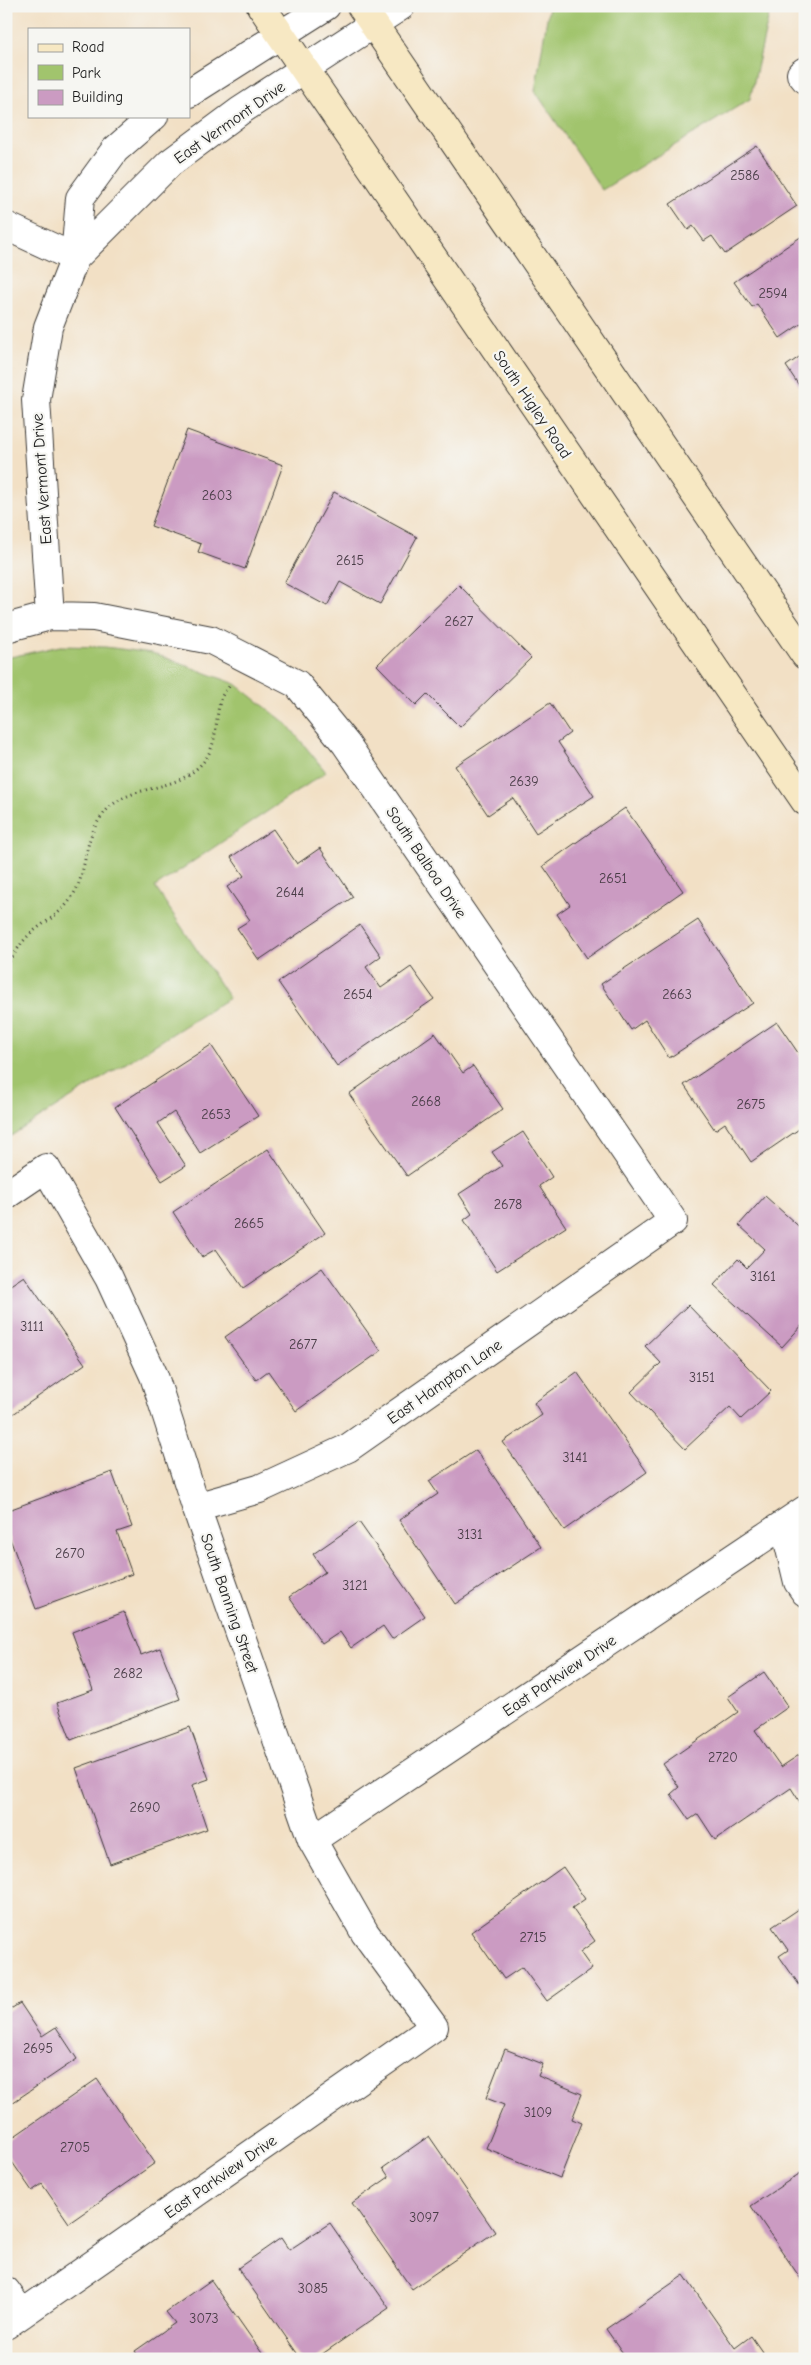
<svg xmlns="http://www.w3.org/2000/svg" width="811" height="2365" font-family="'Comic Neue',sans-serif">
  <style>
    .green { fill: #a1c46d; stroke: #5e7044 }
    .building { fill: #cb9bc2 }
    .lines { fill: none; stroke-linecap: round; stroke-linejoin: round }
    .street-casing { stroke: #3c3935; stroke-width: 30 }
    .secondary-casing { stroke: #3c3935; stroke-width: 30 }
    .path { stroke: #3c3935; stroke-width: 3; stroke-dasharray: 1 4; stroke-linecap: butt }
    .street { stroke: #fff; stroke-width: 28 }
    .secondary { stroke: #f7e8c3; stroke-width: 28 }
    .labels { text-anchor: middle; stroke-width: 4.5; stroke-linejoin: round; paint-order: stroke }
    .number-label { font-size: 14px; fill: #483c46 }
    .street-label { font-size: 16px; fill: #1c1c1c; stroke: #f6f6f2 }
  </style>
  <rect width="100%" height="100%" fill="#f6f6f2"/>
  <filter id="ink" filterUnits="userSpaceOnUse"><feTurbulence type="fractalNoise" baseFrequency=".02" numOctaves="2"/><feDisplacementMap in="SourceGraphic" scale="10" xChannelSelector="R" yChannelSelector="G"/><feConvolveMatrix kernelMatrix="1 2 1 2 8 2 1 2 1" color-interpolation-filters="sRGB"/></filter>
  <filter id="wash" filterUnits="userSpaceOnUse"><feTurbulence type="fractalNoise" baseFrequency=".0096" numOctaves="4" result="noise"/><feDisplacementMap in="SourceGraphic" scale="20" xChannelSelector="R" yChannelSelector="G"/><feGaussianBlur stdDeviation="1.12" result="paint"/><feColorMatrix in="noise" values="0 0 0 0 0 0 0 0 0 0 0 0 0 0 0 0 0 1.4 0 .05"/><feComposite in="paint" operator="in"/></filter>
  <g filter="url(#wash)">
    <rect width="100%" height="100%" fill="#f2e0c5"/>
    <path class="green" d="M549,6H771L750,99L602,190L535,91Z
      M60,646L105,647L152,653L236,684L287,724L326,772L155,887L229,998L6,1139V658Z"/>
    <g id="blocks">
      <path class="building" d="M757,146L797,206L725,254L712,236L704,241L693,226L688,230L670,204Z
        M805,234V321L780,338L757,304L752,307L734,282Z
        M805,353V389L802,390L786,366Z
        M187,430L283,465L245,569L198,552L201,544L151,526Z
        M334,492L417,537L380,604L340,582L327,606L284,583Z
        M459,585L531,658L460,727L427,694L416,705L377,665Z
        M550,703L570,733L558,742L594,796L536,833L513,798L488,815L455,766Z
        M625,808L683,891L587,958L557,914L570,905L543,866Z
        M273,829L297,864L320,848L353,897L259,960L237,928L250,920L227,887L244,876L231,857Z
        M698,920L753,1003L669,1058L645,1020L631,1030L601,984Z
        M360,925L381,956L366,967L381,988L411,967L434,999L337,1066L278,982Z
        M777,1022L805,1063V1125L751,1162L725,1123L715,1130L684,1085Z
        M435,1033L463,1073L473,1066L503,1109L407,1176L349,1094Z
        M211,1045L258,1116L200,1153L174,1112L158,1123L186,1166L162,1181L115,1107Z
        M523,1132L552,1177L539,1186L566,1227L497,1271L464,1220L472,1214L459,1194L502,1166L492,1152Z
        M268,1149L325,1233L243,1288L216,1249L202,1257L173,1212Z
        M765,1196L805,1232V1322L782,1347L714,1285L738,1259L747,1268L765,1249L739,1225Z
        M322,1268L381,1351L296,1411L268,1371L256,1380L225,1337Z
        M24,1276L85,1364L6,1419V1288Z
        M688,1305L771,1391L741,1419L730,1407L685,1449L631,1392L661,1363L645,1346Z
        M577,1372L647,1472L564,1530L503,1442L542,1415L534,1403Z
        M476,1450L541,1547L455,1604L399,1520L438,1494L429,1481Z
        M112,1472L132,1527L117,1532L132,1574L36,1609L6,1528V1511Z
        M359,1522L425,1616L392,1639L383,1626L351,1648L340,1632L322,1644L289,1597L325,1572L313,1554Z
        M124,1612L141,1655L160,1648L180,1699L71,1740L57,1703L93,1690L72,1632Z
        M764,1672L788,1707L755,1730L781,1767L805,1751V1806L803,1807L791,1788L715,1840L698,1814L689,1820L671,1794L679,1787L663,1764L738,1712L728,1697Z
        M190,1727L209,1779L192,1785L207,1829L110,1864L76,1768Z
        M563,1867L585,1899L572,1908L595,1941L580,1952L592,1969L547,2001L522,1967L504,1979L471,1932Z
        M805,1905V1993L779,1956L788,1950L772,1927Z
        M20,2003L42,2036L56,2027L77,2059L6,2107V2012Z
        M505,2049L543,2064L538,2076L582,2094L572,2119L582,2123L560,2178L486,2148L504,2105L486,2098Z
        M97,2079L155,2163L69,2223L42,2184L32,2191L6,2153V2142Z
        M429,2136L495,2232L412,2289L352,2203L389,2177L383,2168Z
        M805,2170V2285L751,2206Z
        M330,2223L389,2308L315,2359H301L238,2268L281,2238L289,2250Z
        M684,2275L735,2348L751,2336L767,2359H627L606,2329Z
        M211,2280L266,2359H140L135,2351L175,2323L166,2312Z"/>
    </g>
  </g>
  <g filter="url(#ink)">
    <use href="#blocks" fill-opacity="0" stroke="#3c3935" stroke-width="1"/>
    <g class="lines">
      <defs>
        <path id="street" d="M805,71L801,74L805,79
          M189,93L326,6
          M6,226L75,258
          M75,258L170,163L240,111L401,6
          M50,616L36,400L48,327L75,258L80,198L115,150L154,116
          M6,628L50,616L94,617L211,640L297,684L346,744L673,1221L348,1448L259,1489L196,1507
          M6,1195L46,1168L109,1278L154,1376L196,1507L312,1840L365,1933L434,2027L6,2325
          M784,1524L798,1582L805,1592
          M312,1840L805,1510
          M6,2291L22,2314"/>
        <path id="secondary" d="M261,6L805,801
          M361,6L805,655"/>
      </defs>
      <use href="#street" class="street-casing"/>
      <use href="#secondary" class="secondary-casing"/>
      <path class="path" d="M6,965C14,956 19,945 27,937C41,923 61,915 72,897C89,871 81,841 104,813C128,784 168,793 195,770C219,751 214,726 220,701C221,695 227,690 230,685"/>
      <use href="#street" class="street"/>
      <use href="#secondary" class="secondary"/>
    </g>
  </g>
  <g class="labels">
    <g class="number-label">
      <text x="745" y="180">2586</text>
      <text x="773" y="298">2594</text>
      <text x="217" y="500">2603</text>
      <text x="350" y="565">2615</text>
      <text x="459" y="626">2627</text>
      <text x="524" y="786">2639</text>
      <text x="613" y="883">2651</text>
      <text x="290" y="897">2644</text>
      <text x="358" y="999">2654</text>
      <text x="677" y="999">2663</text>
      <text x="426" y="1106">2668</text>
      <text x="751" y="1109">2675</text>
      <text x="216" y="1119">2653</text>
      <text x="508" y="1209">2678</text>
      <text x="249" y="1228">2665</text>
      <text x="763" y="1281">3161</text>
      <text x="32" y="1331">3111</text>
      <text x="303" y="1349">2677</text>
      <text x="702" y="1382">3151</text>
      <text x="575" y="1462">3141</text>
      <text x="470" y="1539">3131</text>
      <text x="70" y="1558">2670</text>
      <text x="355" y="1590">3121</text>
      <text x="128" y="1678">2682</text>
      <text x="723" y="1762">2720</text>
      <text x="145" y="1812">2690</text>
      <text x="533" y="1942">2715</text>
      <text x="38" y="2053">2695</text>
      <text x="538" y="2117">3109</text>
      <text x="75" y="2152">2705</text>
      <text x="424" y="2222">3097</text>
      <text x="313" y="2293">3085</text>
      <text x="204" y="2323">3073</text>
    </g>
    <g class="street-label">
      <text transform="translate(229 122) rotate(-35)" y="6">East Vermont Drive</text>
      <text transform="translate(533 404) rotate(56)" y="6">South Higley Road</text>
      <text transform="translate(41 479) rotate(-94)" y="6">East Vermont Drive</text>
      <text transform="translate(427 862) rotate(56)" y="6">South Balboa Drive</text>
      <text transform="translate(444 1381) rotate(-35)" y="6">East Hampton Lane</text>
      <text transform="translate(230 1603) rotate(71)" y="6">South Banning Street</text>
      <text transform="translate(559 1675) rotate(-34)" y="6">East Parkview Drive</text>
      <text transform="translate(220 2176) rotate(-35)" y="6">East Parkview Drive</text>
    </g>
  </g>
  <rect width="811" height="2365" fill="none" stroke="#f6f6f2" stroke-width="25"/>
  <rect x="28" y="28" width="162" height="90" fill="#f6f6f2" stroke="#9f9f9c"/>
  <rect x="38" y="44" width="25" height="8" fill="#f7e8c3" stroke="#9f9f9c"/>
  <text x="72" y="52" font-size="15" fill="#1c1c1c">Road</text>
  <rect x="38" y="65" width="25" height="15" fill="#a1c46d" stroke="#9f9f9c"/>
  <text x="72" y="78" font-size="15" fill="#1c1c1c">Park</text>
  <rect x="38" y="90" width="25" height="15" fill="#cb9bc2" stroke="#9f9f9c"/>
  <text x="72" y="102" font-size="15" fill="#1c1c1c">Building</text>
</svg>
